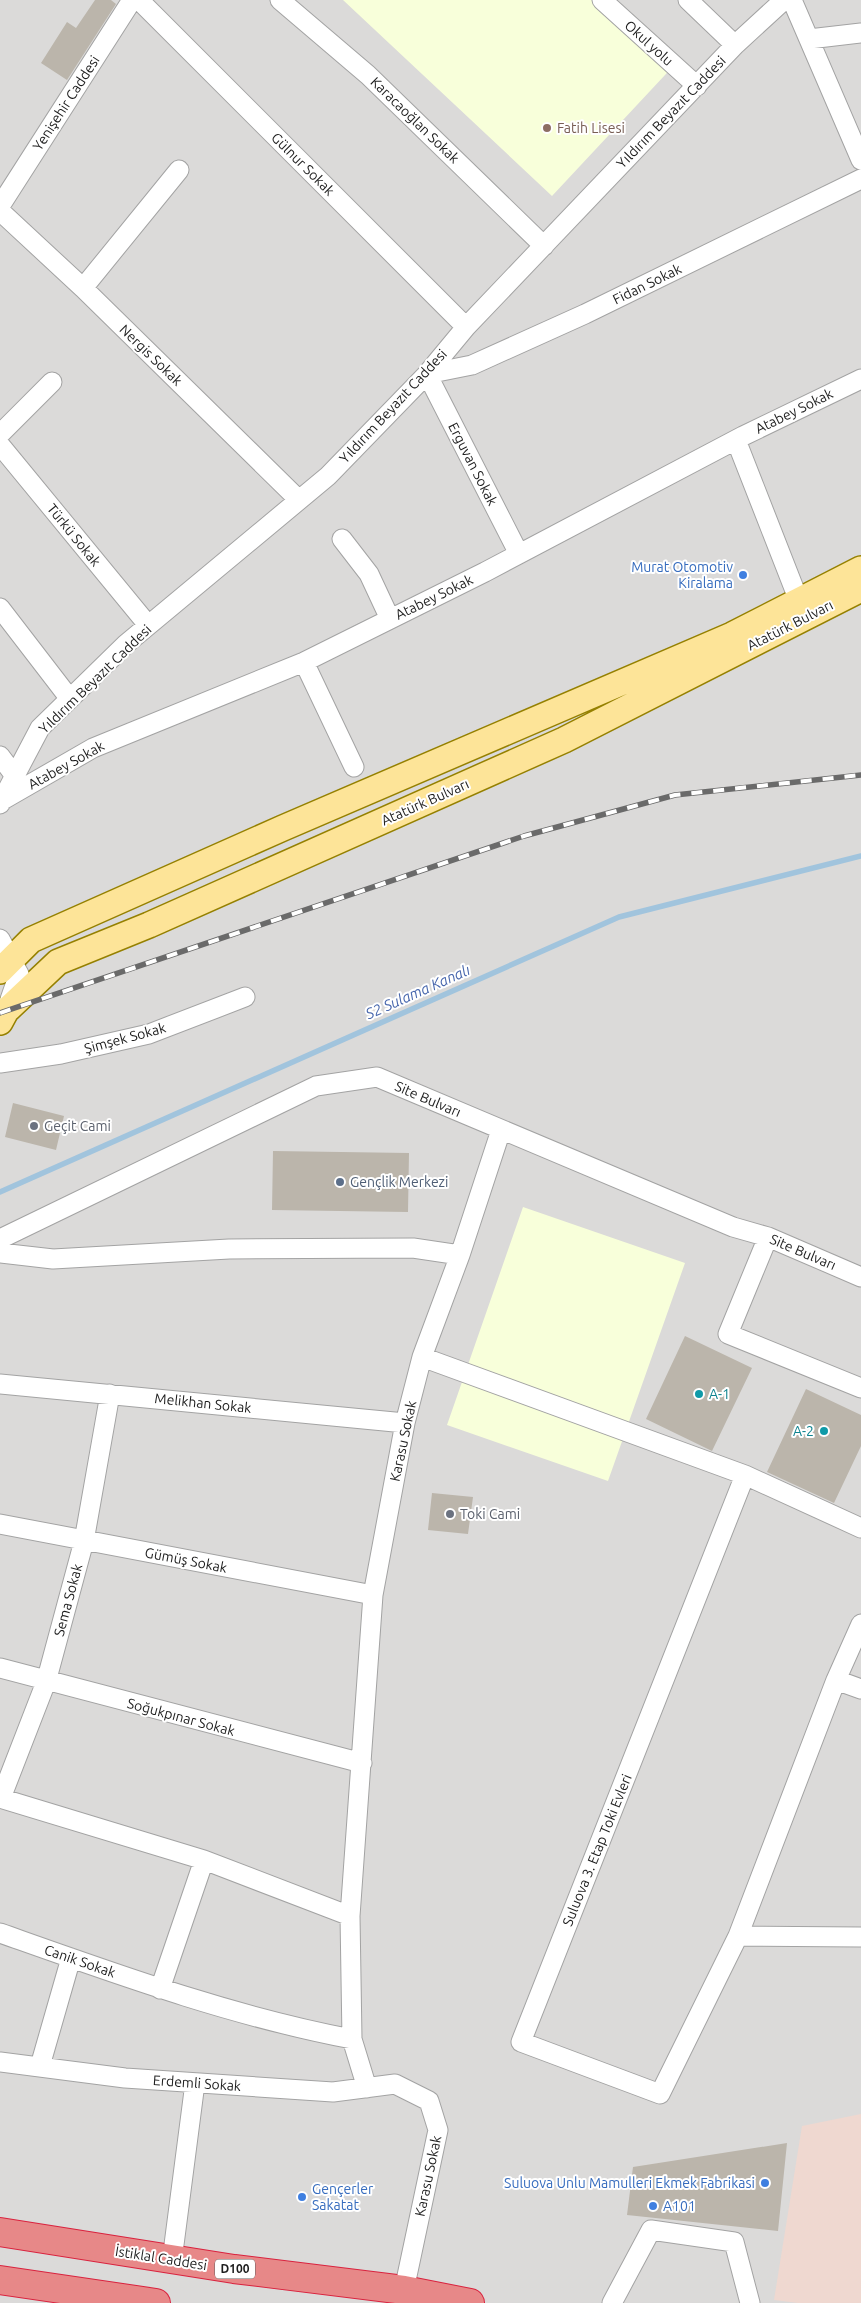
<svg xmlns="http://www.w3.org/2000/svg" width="861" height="2303" font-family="Ubuntu,sans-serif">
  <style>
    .residential { fill: #dbdad9 }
    .commercial { fill: #efd8d0 }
    .education { fill: #f8ffda }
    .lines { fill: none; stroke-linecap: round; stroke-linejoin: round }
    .stream { stroke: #a1c4dd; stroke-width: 5.5 }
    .building { fill: #bbb5ab }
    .minor-casing { stroke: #a3a3a3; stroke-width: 21 }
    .major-casing { stroke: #958000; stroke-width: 28 }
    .highway-casing { stroke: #d9223e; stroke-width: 30 }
    .minor { stroke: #fff; stroke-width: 19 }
    .major { stroke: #fde498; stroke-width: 25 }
    .highway { stroke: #e78888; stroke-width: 28 }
    .rail-casing { stroke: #6a6a6a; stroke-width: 5.5 }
    .rail { stroke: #fff; stroke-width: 4; stroke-dasharray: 11; stroke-linecap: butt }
    .education-dot { fill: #8d6e63; stroke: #fff; stroke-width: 2 }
    .shop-dot { fill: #3f7fe0; stroke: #fff; stroke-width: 2 }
    .worship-dot { fill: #6b7280; stroke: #fff; stroke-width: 2 }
    .service-dot { fill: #5c6f8a; stroke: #fff; stroke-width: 2 }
    .culture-dot { fill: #0f9aa8; stroke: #fff; stroke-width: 2 }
    .labels { text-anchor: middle; stroke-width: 4; stroke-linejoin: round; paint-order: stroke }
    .shield { fill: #fff; stroke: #606060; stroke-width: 1 }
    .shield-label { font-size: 12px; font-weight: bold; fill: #1c1c1c }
    .street-label { font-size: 14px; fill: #1c1c1c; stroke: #fff }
    .education-label { font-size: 14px; fill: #785e54; stroke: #fff; text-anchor: start }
    .shop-label { font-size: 14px; fill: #366cbe; stroke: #fff; text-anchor: end }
    .worship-label { font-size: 14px; fill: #5b616d; stroke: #fff; text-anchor: start }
    .service-label { font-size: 14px; fill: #4e5e75; stroke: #fff; text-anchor: start }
    .culture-label { font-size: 14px; fill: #0d838f; stroke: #fff; text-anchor: start }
    .water-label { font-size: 15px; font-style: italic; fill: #4867ad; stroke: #fff }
  </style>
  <rect width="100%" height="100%" fill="#eeece2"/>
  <path class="residential" d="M0,0H861V2303H0Z"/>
  <path class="commercial" d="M861,2114V2303H798L774,2300L802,2126Z"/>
  <path class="education" d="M343,0H615L679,60L552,196Z
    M523,1207L685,1263L608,1481L447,1425Z"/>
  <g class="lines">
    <path class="stream" d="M0,1192L619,917L861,856"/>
  </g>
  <path class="building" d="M95,0H111L116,4L67,80L41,63L67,22L76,28Z
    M13,1103L64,1116L56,1150L5,1137Z
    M273,1151L409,1153L408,1212L272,1210Z
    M685,1336L752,1368L712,1451L646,1419Z
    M806,1389L861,1415V1446L834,1503L767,1472Z
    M432,1493L473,1497L468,1534L428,1530Z
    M787,2143L778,2231L627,2215L633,2167Z"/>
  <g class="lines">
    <defs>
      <path id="minor" d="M139,0L466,327
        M280,0L368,75L544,246
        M602,0L697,86
        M688,0L735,45
        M792,0L861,160
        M809,39L861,33
        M0,206L132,0
        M0,211L83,288L299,500
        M83,288L179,170
        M0,434L52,382
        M736,440L799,601
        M0,445L148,625
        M342,539L369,574L390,619
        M519,554L427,374L472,365L585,314L861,179
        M0,608L70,699
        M304,662L354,767
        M0,756L15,776
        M1,801L93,748L304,662L485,572L743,436L861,379
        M0,804L40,728L126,644L328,476L427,374L466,327L735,45L784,0
        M0,939L19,974L7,1008
        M0,1063L61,1054L149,1034L245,997
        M768,1237L728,1334L861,1388
        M0,1239L316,1086L377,1077L733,1227L768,1237L861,1277
        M0,1253L53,1259L229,1249L413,1248L460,1255
        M422,1357L745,1475L861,1528
        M0,1384L405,1423
        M745,1475L521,2042L660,2094L738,1936L836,1680L861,1624
        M0,1524L373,1595
        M0,1668L362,1763
        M836,1680L861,1689
        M0,1798L204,1860L160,1989
        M1,1798L46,1682L84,1541L110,1394
        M204,1860L350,1916
        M0,1933C116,1974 231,2016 352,2039
        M738,1936L861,1937
        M0,2062L125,2078L333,2092L395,2084L429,2101L438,2130L404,2290
        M40,2066L71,1958
        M367,2088L352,2039L350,1916L373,1595L405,1423L422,1357L460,1255L501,1130
        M172,2260L195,2083
        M612,2303L651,2230L734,2242L750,2303"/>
      <path id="major" d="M0,971L31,940L283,828L732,635L861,569
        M0,1022L6,1011L58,962L149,925L564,740L861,589"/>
      <path id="highway" d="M0,2232L234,2269L404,2290L470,2303
        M0,2280L156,2303"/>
    </defs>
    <use href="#minor" class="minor-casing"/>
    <use href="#major" class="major-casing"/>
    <use href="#highway" class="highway-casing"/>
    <use href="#minor" class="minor"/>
    <use href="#major" class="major"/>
    <use href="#highway" class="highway"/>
    <defs>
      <path id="rail" d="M0,1013L524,836L675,795L861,775"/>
    </defs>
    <use href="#rail" class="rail-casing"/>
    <use href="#rail" class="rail"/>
  </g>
  <circle class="education-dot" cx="547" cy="128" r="5"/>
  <g class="shop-dot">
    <circle cx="743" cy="575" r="5"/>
    <circle cx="765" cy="2183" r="5"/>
    <circle cx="302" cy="2197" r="5"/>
    <circle cx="653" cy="2206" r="5"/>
  </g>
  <g class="worship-dot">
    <circle cx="34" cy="1126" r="5"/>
    <circle cx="450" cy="1514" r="5"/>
  </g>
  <circle class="service-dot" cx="340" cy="1182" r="5"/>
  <g class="culture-dot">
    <circle cx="699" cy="1394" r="5"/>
    <circle cx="824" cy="1431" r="5"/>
  </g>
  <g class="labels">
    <rect class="shield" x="215" y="2259.5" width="40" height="19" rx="4"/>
    <g class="shield-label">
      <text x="235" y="2273">D100</text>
    </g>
    <g class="street-label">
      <text transform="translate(649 43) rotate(42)" y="5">Okul yolu</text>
      <text transform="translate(66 103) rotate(-57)" y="5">Yenişehir Caddesi</text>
      <text transform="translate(671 112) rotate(-46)" y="5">Yıldırım Beyazıt Caddesi</text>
      <text transform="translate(415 120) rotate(44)" y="5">Karacaoğlan Sokak</text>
      <text transform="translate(303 164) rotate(45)" y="5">Gülnur Sokak</text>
      <text transform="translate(647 284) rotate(-26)" y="5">Fidan Sokak</text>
      <text transform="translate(151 355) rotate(44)" y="5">Nergis Sokak</text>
      <text transform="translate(393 406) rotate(-47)" y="5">Yıldırım Beyazıt Caddesi</text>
      <text transform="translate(794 411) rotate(-26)" y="5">Atabey Sokak</text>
      <text transform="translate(473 464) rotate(63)" y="5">Erguvan Sokak</text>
      <text transform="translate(74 535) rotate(51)" y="5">Türkü Sokak</text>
      <text transform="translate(434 597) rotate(-26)" y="5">Atabey Sokak</text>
      <text transform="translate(790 625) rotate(-27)" y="5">Atatürk Bulvarı</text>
      <text transform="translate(95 679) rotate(-44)" y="5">Yıldırım Beyazıt Caddesi</text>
      <text transform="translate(66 765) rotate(-29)" y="5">Atabey Sokak</text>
      <text transform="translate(425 802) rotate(-24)" y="5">Atatürk Bulvarı</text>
      <text transform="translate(125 1038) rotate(-15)" y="5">Şimşek Sokak</text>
      <text transform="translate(428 1099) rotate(23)" y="5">Site Bulvarı</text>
      <text transform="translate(803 1252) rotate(23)" y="5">Site Bulvarı</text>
      <text transform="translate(203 1403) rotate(6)" y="5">Melikhan Sokak</text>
      <text transform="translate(403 1441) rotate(-78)" y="5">Karasu Sokak</text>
      <text transform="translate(186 1560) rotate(11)" y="5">Gümüş Sokak</text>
      <text transform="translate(68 1600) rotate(-75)" y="5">Sema Sokak</text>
      <text transform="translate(181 1717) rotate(15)" y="5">Soğukpınar Sokak</text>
      <text transform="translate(597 1850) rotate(-68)" y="5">Suluova 3. Etap Toki Evleri</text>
      <text transform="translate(80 1961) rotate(19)" y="5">Canik Sokak</text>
      <text transform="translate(197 2083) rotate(4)" y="5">Erdemli Sokak</text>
      <text transform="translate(428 2176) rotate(-78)" y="5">Karasu Sokak</text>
      <text transform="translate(161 2258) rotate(9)" y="5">İstiklal Caddesi</text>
    </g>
    <g class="education-label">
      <text x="557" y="133">Fatih Lisesi</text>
    </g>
    <g class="shop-label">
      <text x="733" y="572">Murat Otomotiv<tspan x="733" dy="16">Kiralama</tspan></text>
      <text x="755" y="2188">Suluova Unlu Mamulleri Ekmek Fabrikasi</text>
      <text x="312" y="2194" text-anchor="start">Gençerler<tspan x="312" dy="16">Sakatat</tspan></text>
      <text x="663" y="2211" text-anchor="start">A101</text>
    </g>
    <g class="worship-label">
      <text x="44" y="1131">Geçit Cami</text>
      <text x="460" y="1519">Toki Cami</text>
    </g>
    <g class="service-label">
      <text x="350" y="1187">Gençlik Merkezi</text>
    </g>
    <g class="culture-label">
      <text x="709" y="1399">A-1</text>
      <text x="814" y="1436" text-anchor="end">A-2</text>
    </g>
    <g class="water-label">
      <text transform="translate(418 992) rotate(-24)" y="5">S2 Sulama Kanalı</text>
    </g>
  </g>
</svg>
